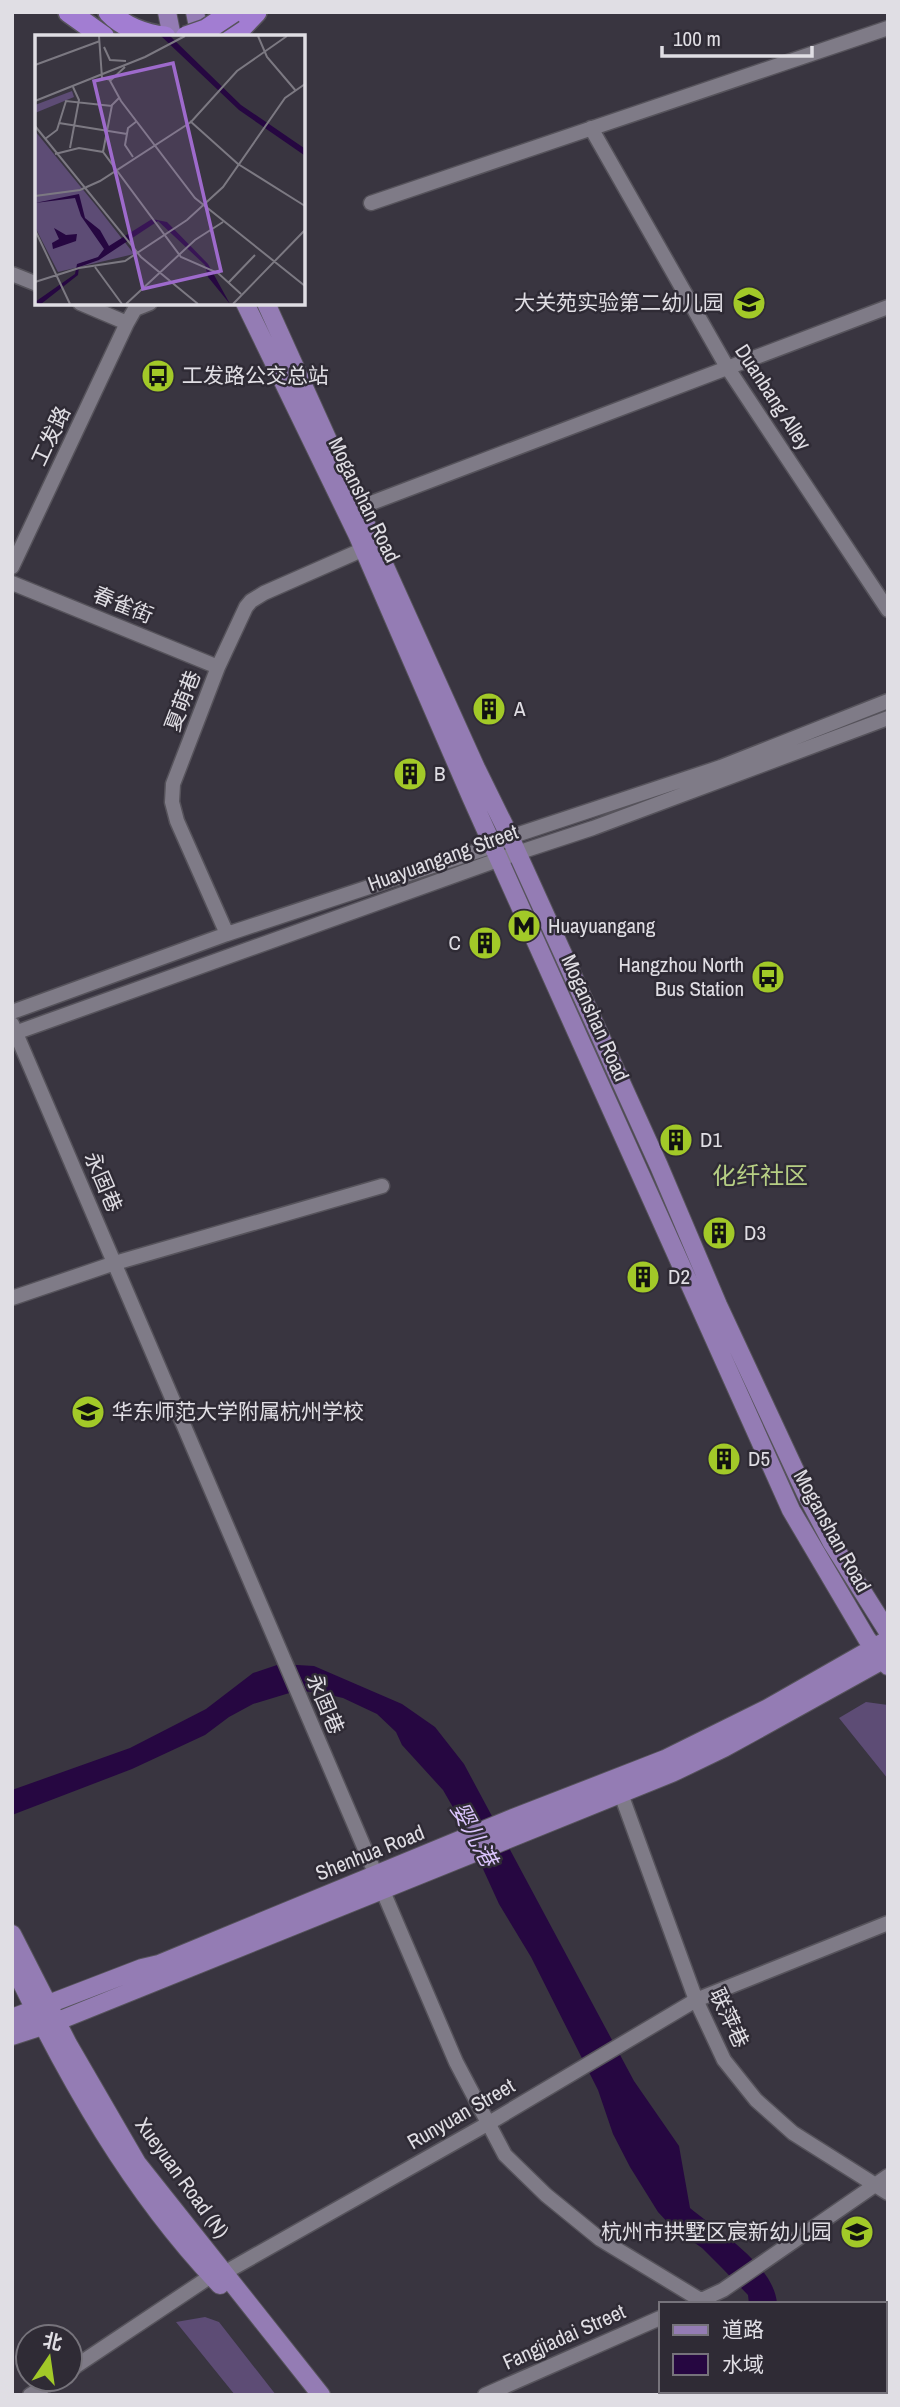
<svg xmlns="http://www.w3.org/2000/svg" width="900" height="2407" font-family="'Archivo Narrow','Noto Sans SC',sans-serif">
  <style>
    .green { fill: #5d4c75 }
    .water { fill: #260741 }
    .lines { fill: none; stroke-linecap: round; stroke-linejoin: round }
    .minor-casing { stroke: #56535b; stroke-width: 17 }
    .major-casing { stroke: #56535b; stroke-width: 20 }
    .highway-casing { stroke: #56535b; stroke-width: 24 }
    .minor { stroke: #7f7b87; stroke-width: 14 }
    .major { stroke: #947cb4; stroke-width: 18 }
    .highway { stroke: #a27dd2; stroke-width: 21 }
    .highway-bridge-casing { stroke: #56535b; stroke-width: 24; stroke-linecap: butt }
    .highway-bridge { stroke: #a27dd2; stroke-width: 21 }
    .labels { text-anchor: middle; stroke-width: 5; stroke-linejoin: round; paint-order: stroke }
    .poi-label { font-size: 21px; fill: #e0dee4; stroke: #2f2b35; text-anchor: start }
    .street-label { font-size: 21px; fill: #e0dee4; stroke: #2f2b35 }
    .water-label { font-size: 23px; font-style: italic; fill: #dac4fc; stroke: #2f2b35 }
    .quarter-label { font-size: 24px; fill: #b6ce84; stroke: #2f2b35 }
    .inset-road { fill: none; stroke: #7c7982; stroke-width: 2 }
    .view { fill: #9e6acc; fill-opacity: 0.15; stroke: #9e6acc; stroke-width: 3.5 }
    .inset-edge { fill: none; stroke: #e0dee4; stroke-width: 3.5 }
  </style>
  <rect width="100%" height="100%" fill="#393540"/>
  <path class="green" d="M866,1702L888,1705V1779L839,1718Z
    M205,2317L219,2322L276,2395H235L176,2322Z"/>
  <path class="water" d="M280,1664L314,1666L402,1704L435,1727L464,1764L634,2081L679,2146L690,2208C718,2231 775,2266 777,2304H749L748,2295L722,2268L702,2248L672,2227L658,2212L630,2167L613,2134L598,2090L531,1957L499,1904L462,1823L443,1790L402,1745L396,1732L377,1714L343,1698L317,1692L296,1691L253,1704L229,1717L205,1735L132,1769L12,1815V1790L130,1748L206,1709L253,1673Z"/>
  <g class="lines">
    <defs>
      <path id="minor" d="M591,128L727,367L888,610
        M371,203L888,28
        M12,274L37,284
        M80,303L127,323
        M358,508L888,307
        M12,567L127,323L135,309L150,303
        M12,583L218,667
        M227,934L177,821L172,802L173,784L218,667L246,607L251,601L264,593L364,549
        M12,1012L227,934L493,846L510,837L721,767L888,701
        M12,1024L456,2062L505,2155L546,2195L600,2239L707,2304
        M12,1034L517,853L593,828L888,718
        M12,1298L115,1263L382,1186
        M621,1794L696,2000L724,2060L756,2100L793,2133L888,2193
        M695,2303L723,2290L888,2176
        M70,2370L211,2276L224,2273L489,2123L696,2000L888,1923
        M830,2391L834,2395
        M30,2395L57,2379
        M485,2395L660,2318"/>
      <path id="major" d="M167,12L172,37
        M195,12L200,37
        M245,303L357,534L471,797L791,1510L867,1639L888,1666
        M266,303L476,768L510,837L659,1166L718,1305L806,1494L832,1543L888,1632
        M12,1934L68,2044L137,2163L321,2395
        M12,1963C68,2079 131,2192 220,2285
        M12,2018L142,1968L159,1964L508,1820L665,1759L768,1708L882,1643
        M12,2036L58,2021L672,1773L724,1748L883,1660H888"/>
      <path id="highway" d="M69,12L104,37
        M109,12C123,27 145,35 165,37
        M232,37L256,12"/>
    </defs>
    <use href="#minor" class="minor-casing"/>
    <use href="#major" class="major-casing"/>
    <use href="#highway" class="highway-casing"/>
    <use href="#minor" class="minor"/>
    <use href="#major" class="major"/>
    <use href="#highway" class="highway"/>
    <defs>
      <path id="highway-bridge" d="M186,37L206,30L233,12"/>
    </defs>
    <use href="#highway-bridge" class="highway-bridge-casing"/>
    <use href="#highway-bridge" class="highway-bridge"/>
  </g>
  <defs>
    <symbol id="school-disc" viewBox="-11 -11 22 22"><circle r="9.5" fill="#a2c928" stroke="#2f2b35"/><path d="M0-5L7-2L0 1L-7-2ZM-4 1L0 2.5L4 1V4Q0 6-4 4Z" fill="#111"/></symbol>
    <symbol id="bus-disc" viewBox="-11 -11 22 22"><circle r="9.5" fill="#a2c928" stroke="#2f2b35"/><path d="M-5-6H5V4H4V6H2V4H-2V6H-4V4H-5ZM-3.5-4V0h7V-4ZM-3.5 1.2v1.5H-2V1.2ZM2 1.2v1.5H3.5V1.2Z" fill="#111"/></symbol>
    <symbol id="building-disc" viewBox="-11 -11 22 22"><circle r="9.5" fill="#a2c928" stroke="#2f2b35"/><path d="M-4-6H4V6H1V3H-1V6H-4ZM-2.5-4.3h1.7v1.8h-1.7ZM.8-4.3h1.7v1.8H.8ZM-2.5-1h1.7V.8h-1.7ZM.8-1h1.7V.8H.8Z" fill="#111"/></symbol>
    <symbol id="metro-disc" viewBox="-11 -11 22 22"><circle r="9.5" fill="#a2c928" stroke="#2f2b35"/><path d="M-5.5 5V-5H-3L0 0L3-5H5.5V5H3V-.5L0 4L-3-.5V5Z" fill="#111"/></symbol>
  </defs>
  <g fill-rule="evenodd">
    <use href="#school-disc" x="730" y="284" width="38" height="38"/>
    <use href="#bus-disc" x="139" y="357" width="38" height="38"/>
    <use href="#building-disc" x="470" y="690" width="38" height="38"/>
    <use href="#building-disc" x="391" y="755" width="38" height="38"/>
    <use href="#metro-disc" x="505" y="907" width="38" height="38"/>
    <use href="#building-disc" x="466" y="924" width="38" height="38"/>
    <use href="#bus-disc" x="749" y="958" width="38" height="38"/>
    <use href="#building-disc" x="657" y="1121" width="38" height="38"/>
    <use href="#building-disc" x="700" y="1214" width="38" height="38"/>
    <use href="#building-disc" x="624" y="1258" width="38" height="38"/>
    <use href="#school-disc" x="69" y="1393" width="38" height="38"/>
    <use href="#building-disc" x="705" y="1440" width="38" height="38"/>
    <use href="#school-disc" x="838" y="2213" width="38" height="38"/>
  </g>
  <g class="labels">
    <g class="poi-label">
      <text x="724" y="310" text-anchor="end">大关苑实验第二幼儿园</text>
      <text x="182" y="383">工发路公交总站</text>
      <text x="514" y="716">A</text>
      <text x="434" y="781">B</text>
      <text x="548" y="933">Huayuangang</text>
      <text x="461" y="950" text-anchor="end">C</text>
      <text x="744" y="972" text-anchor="end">Hangzhou North<tspan x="744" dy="24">Bus Station</tspan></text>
      <text x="700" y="1147">D1</text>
      <text x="744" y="1240">D3</text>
      <text x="668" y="1284">D2</text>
      <text x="112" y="1419">华东师范大学附属杭州学校</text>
      <text x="748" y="1466">D5</text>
      <text x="832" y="2239" text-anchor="end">杭州市拱墅区宸新幼儿园</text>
    </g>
    <g class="street-label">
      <text transform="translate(773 397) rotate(57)" y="7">Duanbang Alley</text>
      <text transform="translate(51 436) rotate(-65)" y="7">工发路</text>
      <text transform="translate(364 500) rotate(64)" y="7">Moganshan Road</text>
      <text transform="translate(123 605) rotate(22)" y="7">春雀街</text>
      <text transform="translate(183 701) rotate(-69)" y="7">夏萌巷</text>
      <text transform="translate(443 858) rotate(-20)" y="7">Huayuangang Street</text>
      <text transform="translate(595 1018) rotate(66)" y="7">Moganshan Road</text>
      <text transform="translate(103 1182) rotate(67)" y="7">永固巷</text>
      <text transform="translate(832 1531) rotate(61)" y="7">Moganshan Road</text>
      <text transform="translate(325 1704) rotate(67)" y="7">永固巷</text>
      <text transform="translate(370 1853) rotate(-22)" y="7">Shenhua Road</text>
      <text transform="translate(729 2018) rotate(65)" y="7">联萍巷</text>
      <text transform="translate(461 2114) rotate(-30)" y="7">Runyuan Street</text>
      <text transform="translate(182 2178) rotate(54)" y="7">Xueyuan Road (N)</text>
      <text transform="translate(564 2337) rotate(-24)" y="7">Fangjiadai Street</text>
    </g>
    <g class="water-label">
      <text transform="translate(474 1834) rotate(61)" y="8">婴儿港</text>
    </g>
    <g class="quarter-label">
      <text x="760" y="1184">化纤社区</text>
    </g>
  </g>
  <g transform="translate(35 35)">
    <rect width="270" height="270" fill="#393540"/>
    <path d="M37,56L39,62L0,78V70ZM0,96L63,173L99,219L23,237L0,192Z" fill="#5d4c75"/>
    <path d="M126,1H135L206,70L269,113V120L204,75ZM44,159L50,183L65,195L74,211L117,184L132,187L173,229L195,269L173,242L170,230L123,186L64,225L44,232L43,240L6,269L0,267L40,239L42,229L63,222L69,214L46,181L40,163L0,168ZM19,193L31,200L42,199L41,206L18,214L17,208L24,204Z" fill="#260741"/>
    <path class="inset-road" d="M64,1L67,43L76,45L90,32M223,1L232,22L261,56M69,12L75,25L91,26M0,30L65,6M73,42L86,66L160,163L270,251M0,66L110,22L150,1M155,86L203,129M24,88L92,99M0,91L106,222L163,269M10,104L22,95L31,66L77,71M35,113L44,65L38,52M68,117L77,70L84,63M20,119L44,113L68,117L146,222L183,238L206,259M98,122L90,110L93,93L102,86M203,129L270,171M0,161L45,155L65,146L156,87L202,36L252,1M0,195L35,269M60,232L87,269M0,247L44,233L90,226L152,185L188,152L250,63L270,49M194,247L220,220M91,269L160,205L188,187M198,269L270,195"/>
    <path class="view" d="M138,28L186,236L108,254L59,46Z"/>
    <rect width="270" height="270" class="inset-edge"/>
  </g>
  <rect width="900" height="2407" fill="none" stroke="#e0dee4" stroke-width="28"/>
  <rect x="659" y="2302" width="228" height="91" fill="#2f2b35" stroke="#76737b" stroke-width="2"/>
  <rect x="673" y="2325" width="35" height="10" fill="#947cb4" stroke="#76737b" stroke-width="2"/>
  <text x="722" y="2337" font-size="21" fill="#e0dee4">道路</text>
  <rect x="673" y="2354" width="35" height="21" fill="#260741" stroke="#76737b" stroke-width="2"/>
  <text x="722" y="2372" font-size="21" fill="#e0dee4">水域</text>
  <g transform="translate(49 2358) rotate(13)"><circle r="33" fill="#2f2b35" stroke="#76737b" stroke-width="2"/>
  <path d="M0-5L12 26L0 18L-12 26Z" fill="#a2c928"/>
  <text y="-10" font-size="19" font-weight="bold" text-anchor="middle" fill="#e0dee4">北</text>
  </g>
  <path d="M662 46v10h150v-10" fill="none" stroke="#e0dee4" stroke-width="3.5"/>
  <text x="673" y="46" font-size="21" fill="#e0dee4" stroke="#2f2b35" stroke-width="5" paint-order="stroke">100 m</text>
</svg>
